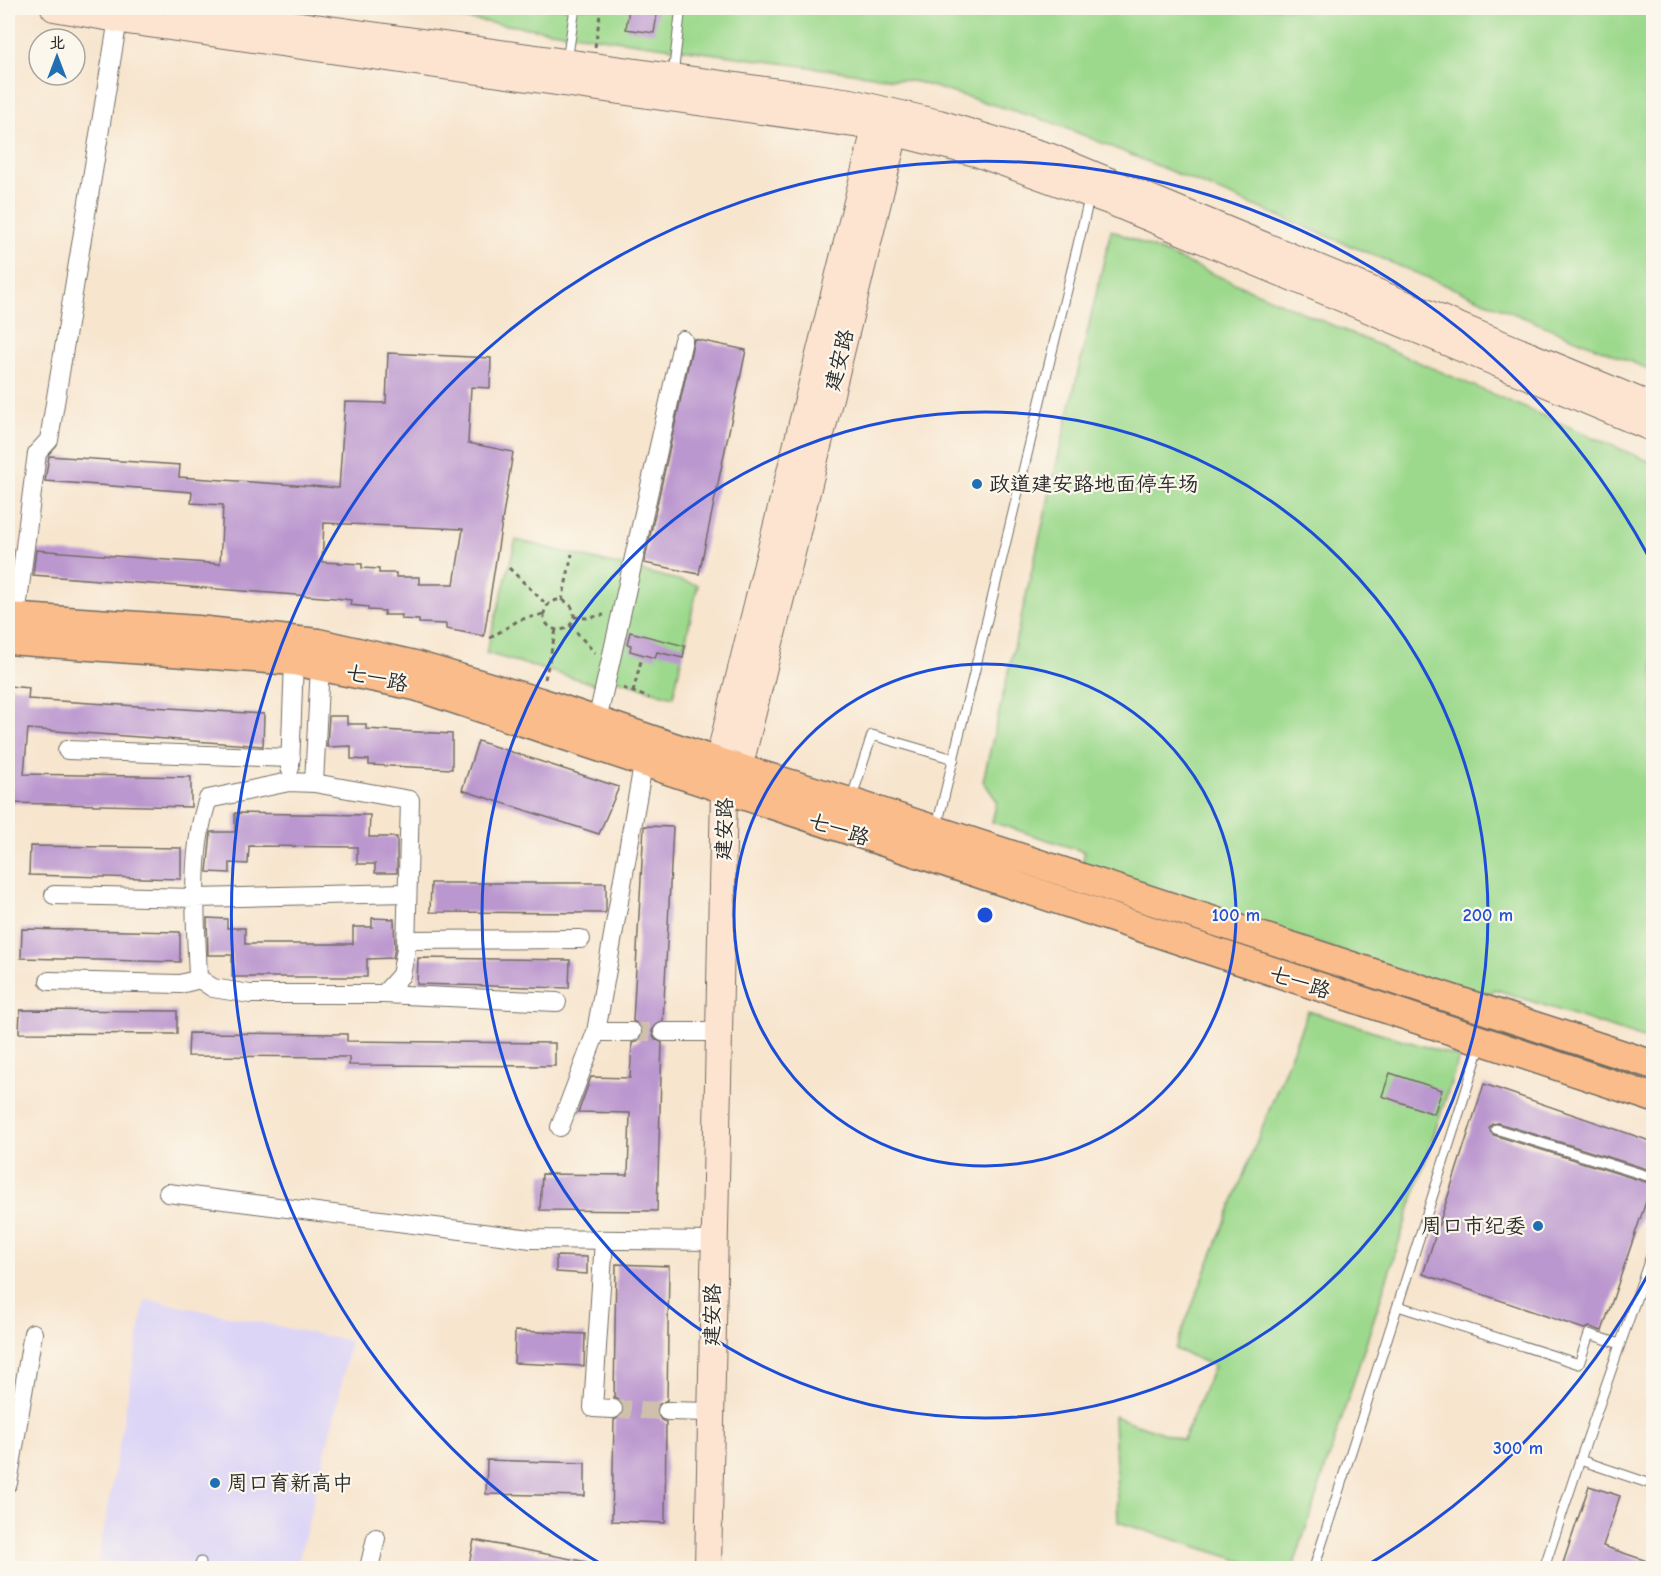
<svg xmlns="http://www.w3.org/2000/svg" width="1661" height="1576" font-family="'Comic Neue','LXGW WenKai TC',sans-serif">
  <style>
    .built { fill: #ddd5f6 }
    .green { fill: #9dd98d; stroke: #64825c; stroke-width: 1.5 }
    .building { fill: #bb97cf; fill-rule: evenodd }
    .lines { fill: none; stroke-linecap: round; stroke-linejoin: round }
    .street-tunnel { stroke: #cec0ad; stroke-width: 18; stroke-dasharray: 18 9; stroke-linecap: butt }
    .lane-casing { stroke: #726c64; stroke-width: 11 }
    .street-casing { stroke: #726c64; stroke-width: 20 }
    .secondary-casing { stroke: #726c64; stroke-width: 28 }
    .primary-casing { stroke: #726c64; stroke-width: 31 }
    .path { stroke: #726c64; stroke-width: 3; stroke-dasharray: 4.5 4.5; stroke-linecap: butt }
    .lane { stroke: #fff; stroke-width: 9 }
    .street { stroke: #fff; stroke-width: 18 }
    .secondary { stroke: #fde4d0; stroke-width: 26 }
    .primary { stroke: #f9bc8a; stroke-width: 28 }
    .ring { fill: none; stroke: #1d4ed8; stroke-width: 3 }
    .poi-dot { fill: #1f6fb2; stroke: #fbf7ec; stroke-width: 2 }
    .labels { text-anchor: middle; stroke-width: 4.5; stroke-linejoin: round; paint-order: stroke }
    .street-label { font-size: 21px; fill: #2b2b2b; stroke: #fbf7ec }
    .poi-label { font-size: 21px; fill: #2b2b2b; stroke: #fbf7ec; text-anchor: start }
    .centre { fill: #1d4ed8; stroke: #fbf7ec; stroke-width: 3 }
    .ring-label { font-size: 18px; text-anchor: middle; font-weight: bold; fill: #1d4ed8; stroke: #fbf7ec; stroke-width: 4.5; stroke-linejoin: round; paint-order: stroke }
  </style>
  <rect width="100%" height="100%" fill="#fbf7ec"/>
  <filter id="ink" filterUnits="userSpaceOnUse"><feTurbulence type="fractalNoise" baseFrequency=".0167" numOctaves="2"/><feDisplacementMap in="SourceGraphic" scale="12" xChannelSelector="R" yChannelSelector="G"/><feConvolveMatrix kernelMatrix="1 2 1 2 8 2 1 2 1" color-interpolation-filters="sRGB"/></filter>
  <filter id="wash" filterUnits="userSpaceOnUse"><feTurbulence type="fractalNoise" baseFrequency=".008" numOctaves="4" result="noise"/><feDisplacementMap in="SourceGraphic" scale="24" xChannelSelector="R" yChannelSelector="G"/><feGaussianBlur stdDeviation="1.35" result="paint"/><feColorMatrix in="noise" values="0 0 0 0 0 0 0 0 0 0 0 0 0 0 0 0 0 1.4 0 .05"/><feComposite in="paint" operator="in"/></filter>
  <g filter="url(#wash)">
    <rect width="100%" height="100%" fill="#f7e5ce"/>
    <path class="built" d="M145,1299L350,1341L339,1397L297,1568H97Z"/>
    <path class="green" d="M385,8H1653V371L1054,123L917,82Z
      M1111,230L1653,463V1041L1494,989L1487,1000L1082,864L1085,852L992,822L997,801L983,781Z
      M516,540L698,585L673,697L612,678L609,688L486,653Z
      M1308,1011L1459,1057L1293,1568H1264L1118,1522L1114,1416L1183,1440L1214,1366L1175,1349Z"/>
    <g id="blocks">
      <path class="building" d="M629,8H658L654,33L626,29Z
        M694,339L746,350L699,574L644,563Z
        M388,353L491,358L490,388L471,387L468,443L513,452L484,636L446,629V624L419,623V620L401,619L402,615H384L385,611L368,610V607L350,605L351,600L335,598L33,575L36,550L220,564L223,505L191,503L192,492L45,481L49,456L180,465L179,477L339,488L345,402L386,403ZM324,523L463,529L454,584H419V577H396V573H379V569L362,568V564L322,562Z
        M8,548L13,549L10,573H8Z
        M630,632L685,646L683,658L657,652L655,658L630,651L631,645L627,644Z
        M8,686L29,688L28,699L264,714L263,746L28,729L24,774L191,777V807L8,803Z
        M329,716H347V724H366V729L452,734V769L369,765V760L351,759V746L327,747Z
        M478,741L619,787L599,834L462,790Z
        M235,813L370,815L369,837H397V873H375V864H357V847L249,846L248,864L230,863V873L207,872L211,832H235Z
        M644,826L673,827L663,1021L657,1023L652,1031L654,1038L662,1043L657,1211L540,1210L542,1174L628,1175L630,1113L578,1112L579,1110L591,1077L630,1078L632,1043L638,1041L643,1033L641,1026L633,1021Z
        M30,846L181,848V879L29,875Z
        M431,883H606V911L605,913L430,912Z
        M207,918L227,919V928H245V944H353V927H372V918L394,919L395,948L393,958L367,959V977H232V955H208Z
        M22,929L180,932V962L21,958Z
        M418,958L570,960L569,988L417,984Z
        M20,1010L177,1011V1034L19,1033Z
        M189,1033L347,1034V1041L555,1043V1066L349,1065V1057L188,1056Z
        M1390,1073L1442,1090L1434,1114L1382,1096Z
        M1484,1084L1653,1142V1171L1498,1123L1492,1124L1489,1128L1491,1133L1494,1135L1652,1184L1602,1331L1590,1327L1584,1329L1423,1274Z
        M556,1256L587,1257V1274L556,1272Z
        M616,1264L669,1266L667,1400L658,1405L656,1411L661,1420L666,1422L665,1523L612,1521L614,1420L622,1416L624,1409L620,1400L614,1398Z
        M515,1331L585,1334L584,1366L514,1363Z
        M487,1460L585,1463V1496L486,1494Z
        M1589,1486L1620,1496L1603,1546L1653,1563V1569H1561Z
        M474,1540L587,1562L586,1569H468Z"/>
    </g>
  </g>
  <g filter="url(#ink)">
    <use href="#blocks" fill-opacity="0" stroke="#726c64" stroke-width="1.5"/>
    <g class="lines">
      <path class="street-tunnel" d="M632,1032H663
        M613,1409L667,1411"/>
      <defs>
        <path id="lane" d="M567,61L575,8
          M673,76L680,15
          M851,800L872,735L954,759
          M937,826L1090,195
          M1496,1129L1654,1178
          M1654,1247L1580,1460L1654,1485
          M1398,1306L1579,1364L1589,1334L1620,1344
          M199,1568L201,1562
          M1314,1568L1481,1044
          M1544,1568L1580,1460"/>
        <path id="street" d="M16,617L37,453L49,440L118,19
          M597,721L683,340
          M67,750L291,758
          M290,768L294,661
          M289,782L314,783L410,800L406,949L401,975L384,994H250L213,988L198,978C196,920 189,854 208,799Z
          M314,783L320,666
          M54,895L195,898L406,893
          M406,940L581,939
          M49,981L180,984L200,979
          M384,994L557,1002
          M632,1032H596L643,765
          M663,1032H718
          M560,1127L596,1032
          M168,1193L531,1239L714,1241
          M604,1240L593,1408L613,1409
          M667,1411L710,1412
          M8,1483L33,1333
          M369,1568L376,1538"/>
        <path id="secondary" d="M54,8L134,22L868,126L979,154L1109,201L1654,429
          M178,8L851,102L939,123L1051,157L1654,407
          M727,785L739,769L899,116
          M708,1568L724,790L718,762L879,113"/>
        <path id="primary" d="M8,617L198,630L318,643L415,665L540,702L718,762L850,802L1654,1065
          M8,640L294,661L415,686L1654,1098"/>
      </defs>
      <use href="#lane" class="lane-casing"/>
      <use href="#street" class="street-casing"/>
      <use href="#secondary" class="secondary-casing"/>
      <use href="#primary" class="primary-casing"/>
      <path class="path" d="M595,47L601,8
        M509,568L548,606
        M544 615a15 15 0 1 1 30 0a15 15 0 1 1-30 0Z
        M562,601L572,554
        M574,617L587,618L604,615
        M570,625L595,653
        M490,638L519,620L544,614
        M545,679L556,630
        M623,688L649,698
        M633,692L642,657"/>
      <use href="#lane" class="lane"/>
      <use href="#street" class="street"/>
      <use href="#secondary" class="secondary"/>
      <use href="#primary" class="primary"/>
    </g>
  </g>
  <g class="ring">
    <circle cx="985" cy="915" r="251"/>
    <circle cx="985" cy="915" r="503"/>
    <path d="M1651 1269A754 754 0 0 1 1362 1568M608 1568A754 754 0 1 1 1651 561"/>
  </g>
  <g class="poi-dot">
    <circle cx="977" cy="484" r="6"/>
    <circle cx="1538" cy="1226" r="6"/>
    <circle cx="215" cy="1483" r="6"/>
  </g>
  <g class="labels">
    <g class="street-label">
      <text transform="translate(839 360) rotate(-76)" y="7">建安路</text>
      <text transform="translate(377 678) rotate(12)" y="7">七一路</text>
      <text transform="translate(724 829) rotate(-88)" y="7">建安路</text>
      <text transform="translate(839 829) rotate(18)" y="7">七一路</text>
      <text transform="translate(1300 982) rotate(18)" y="7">七一路</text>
      <text transform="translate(712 1315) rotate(-89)" y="7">建安路</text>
    </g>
    <g class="poi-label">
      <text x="989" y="491">政道建安路地面停车场</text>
      <text x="1526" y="1233" text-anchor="end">周口市纪委</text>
      <text x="227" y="1490">周口育新高中</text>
    </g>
  </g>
  <circle cx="985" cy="915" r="9" class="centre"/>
  <g class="ring-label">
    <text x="1236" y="921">100 m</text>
    <text x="1488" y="921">200 m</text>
    <text x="1518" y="1454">300 m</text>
  </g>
  <rect width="1661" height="1576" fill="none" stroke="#fbf7ec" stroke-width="30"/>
  <g transform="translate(57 57)"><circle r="28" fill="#fbf7ec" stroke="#a8a59f" stroke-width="1.5"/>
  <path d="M0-4.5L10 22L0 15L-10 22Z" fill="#1f6fb2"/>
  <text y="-9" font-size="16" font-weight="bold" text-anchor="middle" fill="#2b2b2b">北</text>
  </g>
</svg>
